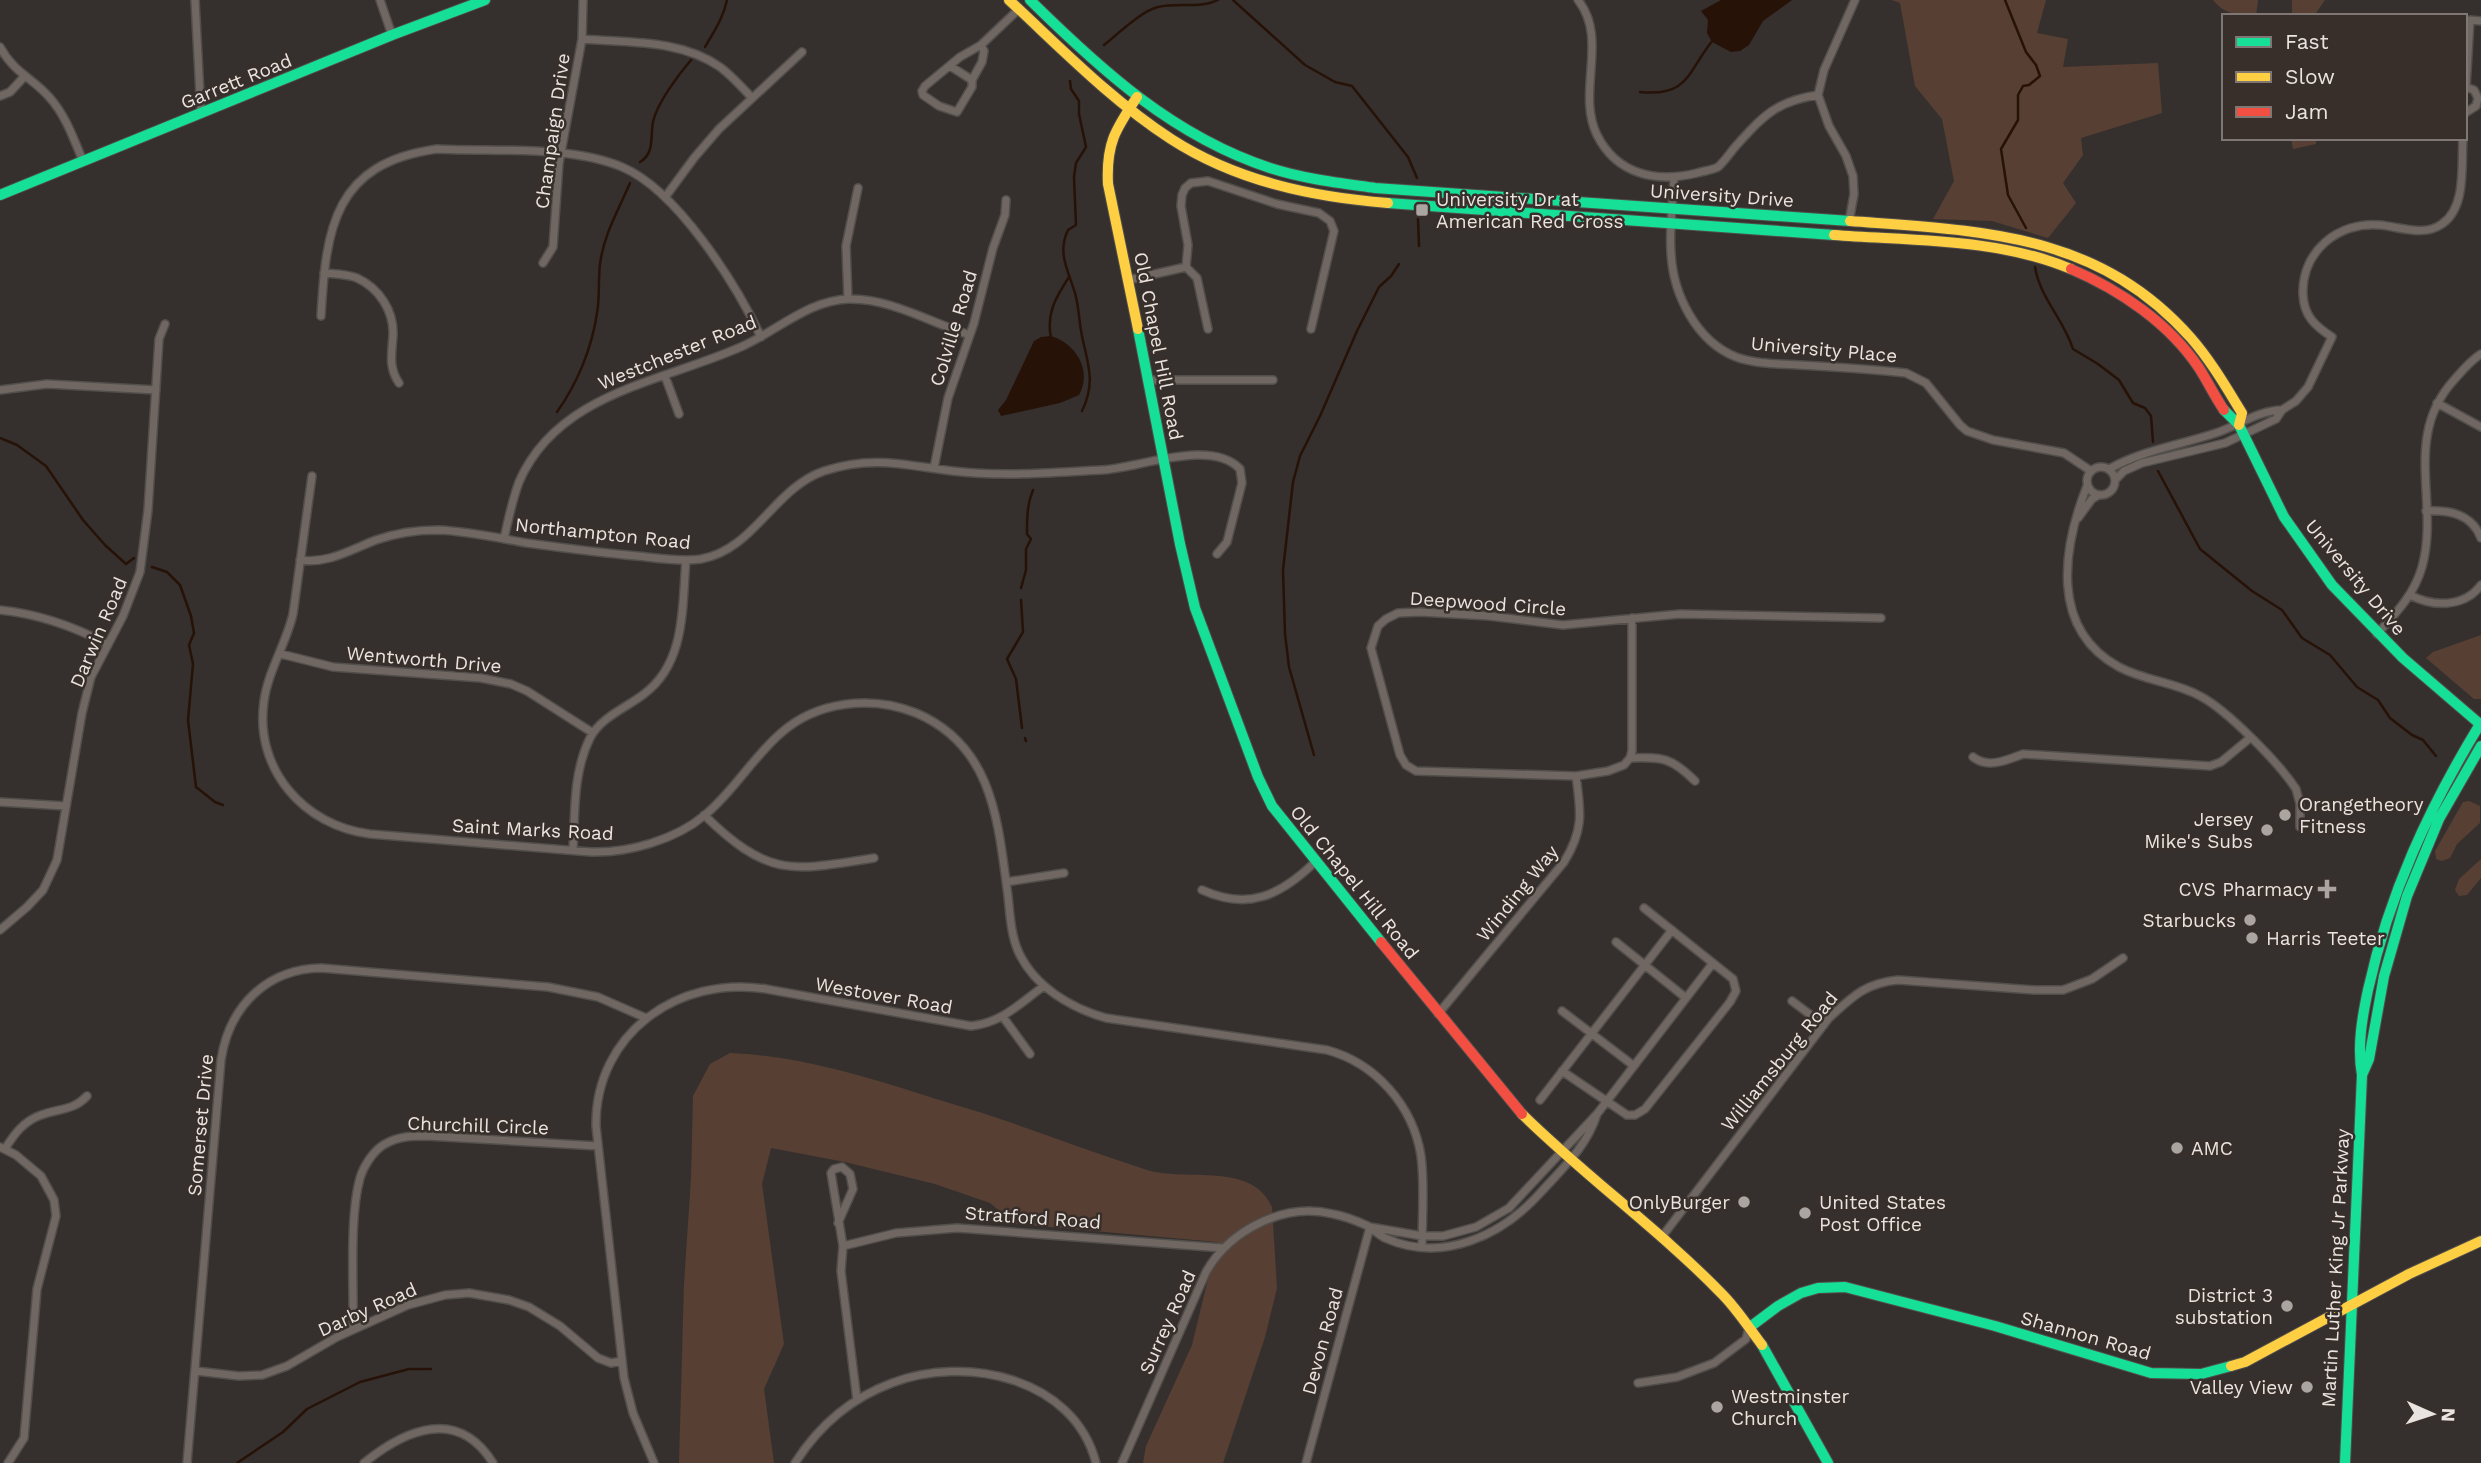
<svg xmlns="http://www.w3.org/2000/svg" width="2481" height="1463" font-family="'Work Sans',sans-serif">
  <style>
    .green { fill: #574033 }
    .water { fill: #271207 }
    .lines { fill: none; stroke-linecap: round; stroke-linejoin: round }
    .stream { stroke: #271207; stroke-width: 2.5 }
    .street-casing { stroke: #514e4b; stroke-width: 10 }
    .fast-casing { stroke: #514e4b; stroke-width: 12 }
    .slow-casing { stroke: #514e4b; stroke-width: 12 }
    .jam-casing { stroke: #514e4b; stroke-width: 12 }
    .street { stroke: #706762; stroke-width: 7 }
    .fast { stroke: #16e098; stroke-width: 10 }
    .slow { stroke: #ffcf43; stroke-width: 10 }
    .jam { stroke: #f24e42; stroke-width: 10 }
    .poi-dot { fill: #aba5a2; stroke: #382f2b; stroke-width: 2.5 }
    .labels { text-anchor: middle; stroke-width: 5; stroke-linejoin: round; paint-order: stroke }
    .street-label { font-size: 19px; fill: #eae4e1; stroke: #382f2b }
    .poi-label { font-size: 19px; fill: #eae4e1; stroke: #382f2b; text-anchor: start }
  </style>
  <rect width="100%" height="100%" fill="#35302e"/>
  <path class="green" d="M1892,0H2046L2037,33L2068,39L2063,67L2158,63L2162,113L2081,138L2083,155L2063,183L2076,203L2048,238L1992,221L1933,219L1954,181L1942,119L1915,86L1900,3Z
    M2213,0H2258L2256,16C2239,16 2224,14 2213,0Z
    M2292,0H2325L2316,13L2317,16H2292Z
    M2291,138H2316V144L2293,149Z
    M2481,635V699H2474L2426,658L2433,652Z
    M2469,801L2480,806V823L2457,844L2450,858L2442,861L2436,859L2435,851L2463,802Z
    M2481,859V878L2467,895L2459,896L2455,890L2459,879Z
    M730,1053C795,1056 849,1072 911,1091C944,1102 979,1111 1012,1123C1057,1139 1102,1155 1147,1170C1186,1182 1252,1161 1272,1207L1277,1288L1265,1337L1223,1463H1143L1146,1446L1192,1345L1217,1242L1015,1224L990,1203L935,1184L845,1162L771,1148L762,1184L784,1344L764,1389L774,1463H679L684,1284L691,1178L693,1096L710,1064Z"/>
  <path class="water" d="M1721,0H1792L1763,21L1749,45L1740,51L1731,52L1712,42L1707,33L1708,20L1701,11Z
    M1051,336C1075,343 1093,370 1079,395L1060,403L1001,416L998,410L1006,400L1034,341L1041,337Z"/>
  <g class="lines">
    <path class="stream" d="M1233,0L1305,65L1335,82L1352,86L1408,157L1417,178
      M2005,0L2026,52L2036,65L2040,76L2029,85L2023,86L2018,95V120L2001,149L2008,195L2026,228
      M1104,45C1118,34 1141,11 1158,7C1178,2 1200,9 1218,0
      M705,47C714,31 723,19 727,0
      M1070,81L1071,89L1079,101V114L1086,147L1076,163L1074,177L1076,225L1068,230C1057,253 1068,270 1075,293C1079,307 1079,322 1082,336C1088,365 1096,382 1082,411
      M1640,92C1689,97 1687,72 1713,40
      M640,162C655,153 650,137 653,122C657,103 679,74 691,60
      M1418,219L1419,246
      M2035,267C2040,298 2064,320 2073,349L2098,364L2119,380L2133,403L2145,408L2151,416L2153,442
      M1051,338C1046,313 1056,297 1069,277
      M557,412C577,384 592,348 597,313C600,297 598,280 600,264C604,234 618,211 630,183
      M0,438L17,445L46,466L83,520L105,545L126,564L134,558
      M2158,471L2200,549L2252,591L2282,610L2302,638L2330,655L2357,687L2378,700L2390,718L2412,735L2423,740L2436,756
      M152,567L167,572L180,585L191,616L194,633L189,645L193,664L188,720L196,787L215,802L223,805
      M1021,588L1026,570V549L1031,539L1027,534C1027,518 1027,504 1033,490
      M1021,600L1023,632L1007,659L1016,679L1022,728
      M1025,738L1026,741
      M1314,755L1289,667L1285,634L1283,570L1293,482L1300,456L1320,416L1357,331L1379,287L1391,276L1399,264
      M237,1463L283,1432L307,1409L360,1382L409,1369H431"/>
    <defs>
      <path id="street" d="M195,0L201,114
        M380,0L392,35
        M1578,0C1609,39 1576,92 1597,135C1617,175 1657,183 1697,173C1703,171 1713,170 1718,167C1724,162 1730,153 1735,147C1763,116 1776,101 1818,95
        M582,39C628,43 680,39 720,67C732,76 742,87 752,98
        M981,45L984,51L982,62L972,80V87L957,112L939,106L923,95L922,91L925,86L960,57L981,45L1019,9
        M0,47C14,73 33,78 50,98C66,116 74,140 83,161
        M950,66L972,80
        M2465,87L2474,90L2478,98L2476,106L2465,113
        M2466,87L2470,20L2481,21
        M0,96L10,92L24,77
        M1674,179C1673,203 1669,228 1671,253C1673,294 1696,341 1736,357C1755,364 1779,364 1799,365C1835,367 1871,369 1906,373L1926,383L1960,425L1967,431L1993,440L2064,453L2091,471
        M666,196L694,158L719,129L802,52
        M1849,222L1854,194L1853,176L1846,156L1829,126L1818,95L1824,70L1855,0
        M543,263L553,247L559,163L582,39L583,0
        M1186,267L1197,278L1208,329
        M324,273C335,274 347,274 357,278C379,288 394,311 393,335C392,353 388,367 399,383
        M1128,280L1186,267L1188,245L1181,206L1182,195L1185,188L1191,183L1208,181L1277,204L1319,213L1330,221L1334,231L1311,329
        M848,299L846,246L858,188
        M321,316C326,228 334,163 437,149C494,152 570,145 622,167C677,190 736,284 761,337
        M665,376L679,414
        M1148,380H1273
        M0,390L47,384L156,390
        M2437,403L2481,427
        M2087 481a14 14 0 1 1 28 0a14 14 0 1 1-28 0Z
        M934,468L948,398L974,323L993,248L1005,215L1006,200
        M2109,469C2143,450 2180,445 2216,433C2237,426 2260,410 2282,410
        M312,476L293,614C286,644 268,671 264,701C254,769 304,826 370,834L591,852C629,853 675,840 705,815C734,791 753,757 781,733C817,701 872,695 916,713C994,746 998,823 1008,896C1010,915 1011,936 1019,953C1035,987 1071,1008 1106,1018L1327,1050C1375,1063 1413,1105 1421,1156C1425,1185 1422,1217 1422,1247
        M2115,480L2124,471L2142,463L2225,443L2276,419L2282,410L2296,401L2308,387L2332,337C2315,326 2304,316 2303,295C2301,252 2338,221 2380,225C2400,227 2424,237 2442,224C2467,207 2461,164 2463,138
        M2087,486C2063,547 2049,629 2119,667C2145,681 2175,682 2200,696C2227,710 2279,763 2296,789L2300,804V827
        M2426,511C2450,510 2472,514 2481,538
        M2078,518L2092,499L2099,495
        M504,539C508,520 512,501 519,482C558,392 663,382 743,346C778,330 809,300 849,299C890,298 931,323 970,335
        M300,560C328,564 350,550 376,540C396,533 417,530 438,530C468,531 498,538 527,543C564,548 601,553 637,556C658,558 680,562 701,559C754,550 774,488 824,471C881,452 919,470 975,473C1017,476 1060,472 1102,470C1139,468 1211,438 1240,469L1242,483L1227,542L1217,554
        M2410,595C2433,607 2464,608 2481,585
        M0,610C39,614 73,626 107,644
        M2377,634C2396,613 2414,595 2422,567C2440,503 2402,437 2454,380C2462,371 2470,361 2481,354
        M281,654L333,667L481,678L511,684L527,691L593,733
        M1973,757C1988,769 2007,760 2023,754L2210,766L2221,762L2250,738
        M1630,758L1632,751V618
        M1695,781C1671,757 1662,757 1630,758L1624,765L1608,771L1576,776L1416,771L1406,765L1400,755L1371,648L1378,626L1386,619L1398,613L1420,612L1489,616L1563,625L1680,614L1881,618
        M0,802L66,806
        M704,815C769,878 791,871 874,858
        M573,850C575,813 573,772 590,738C601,717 626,708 644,694C686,663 682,607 686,560
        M1006,882L1064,873
        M1202,890C1249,911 1281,895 1315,862
        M0,930L27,907L43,890L57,860L82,713L91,677L123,616L140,572L148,510L159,339L165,324
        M1616,942L1686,998
        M1792,1001L1824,1025
        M1562,1011L1634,1066
        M1438,1014L1564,862C1584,830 1581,812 1576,776
        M1003,1017L1030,1054
        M1562,1071L1627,1115H1635L1645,1109L1730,1002L1736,991L1733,979L1644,908
        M1540,1100L1672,930
        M0,1147L16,1155L41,1176L54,1200L56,1216L37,1289L24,1438L8,1463
        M5,1149C14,1134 24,1121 41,1115C59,1108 73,1111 87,1096
        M838,1223L853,1189L850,1174L842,1167L834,1169L831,1173L843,1246L841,1271L857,1400
        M1370,1227L1422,1236H1443L1476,1227L1509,1208L1597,1114L1713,963
        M1661,1238L1829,1018C1852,997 1865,983 1898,980L2034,990H2063L2092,979L2123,958
        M843,1246L896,1233L957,1228L1223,1248
        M353,1329C354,1286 349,1218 360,1178C364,1165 374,1150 385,1144C399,1136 412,1136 427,1136L598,1146
        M196,1371L239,1376L262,1375L287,1366L337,1337L408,1305L445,1295L469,1293L509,1300L529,1307L560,1326L598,1358L611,1363L622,1361
        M1638,1383L1677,1377L1714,1363L1746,1339L1749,1327
        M187,1463L221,1060C229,1007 266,969 321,968L548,987L598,997L646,1018
        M364,1463C406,1429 458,1407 493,1463
        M654,1463L633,1413L624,1378L596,1126C595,1033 679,975 766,989L971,1026C1002,1023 1020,1003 1044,986
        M795,1463C818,1427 851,1398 892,1383C965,1355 1074,1377 1096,1463
        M1122,1463L1206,1272C1230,1230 1284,1202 1333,1214C1344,1216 1357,1221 1368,1226C1374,1230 1379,1235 1385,1238C1443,1264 1503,1235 1542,1191C1564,1167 1587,1146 1597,1114
        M1306,1463L1370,1227"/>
      <path id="fast" d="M1030,0C1101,70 1173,136 1270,168C1304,179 1340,183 1375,188L1850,221
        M0,195L392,35L485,0
        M1388,203L1834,235
        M1138,329L1180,544L1195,608L1258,777L1272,806L1381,942
        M2224,410L2239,425L2284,517L2332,585L2403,658L2481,725
        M2480,724L2481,723
        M2362,1075L2369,1059L2384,976L2407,896L2439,819L2481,746
        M1750,1327L1778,1306L1801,1293L1818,1288L1845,1287L1995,1326L2151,1373L2201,1374L2231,1366
        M1762,1345L1828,1463
        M2345,1463L2362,1075C2357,1047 2362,1018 2368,990C2389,894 2429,808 2480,724"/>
      <path id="slow" d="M1009,0C1061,48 1111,100 1171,139C1236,181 1312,197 1388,203
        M1137,97C1115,130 1106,144 1108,184L1138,329
        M1850,221C1981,231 2097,232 2191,338C2211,361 2226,387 2242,413L2239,425
        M1834,235C1912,241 1998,238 2071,269
        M1522,1114C1586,1177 1660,1230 1722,1294C1737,1309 1749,1328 1762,1345
        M2231,1366L2245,1362L2409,1274L2481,1241"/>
      <path id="jam" d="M2071,269C2120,290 2169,323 2199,368C2208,382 2215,397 2224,410
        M1381,942L1522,1114"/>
    </defs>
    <use href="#street" class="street-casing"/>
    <use href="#fast" class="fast-casing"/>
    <use href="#slow" class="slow-casing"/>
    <use href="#jam" class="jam-casing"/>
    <use href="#street" class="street"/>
    <use href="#fast" class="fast"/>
    <use href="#slow" class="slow"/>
    <use href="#jam" class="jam"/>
  </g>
  <g class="poi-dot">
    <rect x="1415" y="203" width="14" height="14" rx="3.5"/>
    <circle cx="2285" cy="815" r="7"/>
    <circle cx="2267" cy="830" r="7"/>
    <path d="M2323.5 878.5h7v7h7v7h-7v7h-7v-7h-7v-7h7z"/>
    <circle cx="2250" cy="920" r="7"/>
    <circle cx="2252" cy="938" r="7"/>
    <circle cx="2177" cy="1148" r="7"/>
    <circle cx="1744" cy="1202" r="7"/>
    <circle cx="1805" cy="1213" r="7"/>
    <circle cx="2287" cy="1306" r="7"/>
    <circle cx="2307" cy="1387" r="7"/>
    <circle cx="1717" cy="1407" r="7"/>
  </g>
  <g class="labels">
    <g class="street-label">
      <text transform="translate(236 81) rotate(-22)" y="7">Garrett Road</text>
      <text transform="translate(552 131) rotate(-82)" y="7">Champaign Drive</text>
      <text transform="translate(1722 195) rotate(4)" y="7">University Drive</text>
      <text transform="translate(953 328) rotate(-73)" y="7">Colville Road</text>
      <text transform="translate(1159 346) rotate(79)" y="7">Old Chapel Hill Road</text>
      <text transform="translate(1824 349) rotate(5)" y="7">University Place</text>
      <text transform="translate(677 352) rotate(-22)" y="7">Westchester Road</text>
      <text transform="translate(603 533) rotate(6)" y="7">Northampton Road</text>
      <text transform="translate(2356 577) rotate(50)" y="7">University Drive</text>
      <text transform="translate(1488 603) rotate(4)" y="7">Deepwood Circle</text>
      <text transform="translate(98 632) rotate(-67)" y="7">Darwin Road</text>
      <text transform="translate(424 659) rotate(5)" y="7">Wentworth Drive</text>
      <text transform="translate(533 829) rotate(3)" y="7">Saint Marks Road</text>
      <text transform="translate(1355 882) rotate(51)" y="7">Old Chapel Hill Road</text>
      <text transform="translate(1517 893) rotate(-51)" y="7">Winding Way</text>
      <text transform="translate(884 995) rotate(10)" y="7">Westover Road</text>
      <text transform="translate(1779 1061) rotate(-51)" y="7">Williamsburg Road</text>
      <text transform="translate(200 1125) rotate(-85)" y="7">Somerset Drive</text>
      <text transform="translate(478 1125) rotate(2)" y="7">Churchill Circle</text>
      <text transform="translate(1033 1217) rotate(4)" y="7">Stratford Road</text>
      <text transform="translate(2335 1268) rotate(-87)" y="7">Martin Luther King Jr Parkway</text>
      <text transform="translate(367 1309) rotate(-24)" y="7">Darby Road</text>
      <text transform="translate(1167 1322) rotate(-66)" y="7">Surrey Road</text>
      <text transform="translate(2086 1335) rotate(16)" y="7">Shannon Road</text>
      <text transform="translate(1322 1341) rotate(-75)" y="7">Devon Road</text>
    </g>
    <g class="poi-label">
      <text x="1436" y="206">University Dr at<tspan x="1436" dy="22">American Red Cross</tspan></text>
      <text x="2299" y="811">Orangetheory<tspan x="2299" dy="22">Fitness</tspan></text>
      <text x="2253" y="826" text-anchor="end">Jersey<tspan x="2253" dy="22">Mike's Subs</tspan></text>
      <text x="2313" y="896" text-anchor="end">CVS Pharmacy</text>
      <text x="2236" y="927" text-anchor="end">Starbucks</text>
      <text x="2266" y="945">Harris Teeter</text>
      <text x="2191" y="1155">AMC</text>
      <text x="1730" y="1209" text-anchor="end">OnlyBurger</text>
      <text x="1819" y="1209">United States<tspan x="1819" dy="22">Post Office</tspan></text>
      <text x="2273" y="1302" text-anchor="end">District 3<tspan x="2273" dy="22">substation</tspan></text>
      <text x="2293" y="1394" text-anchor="end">Valley View</text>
      <text x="1731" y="1403">Westminster<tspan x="1731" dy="22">Church</tspan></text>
    </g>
  </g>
  <rect x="2222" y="14" width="245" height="126" fill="#382f2b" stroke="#7f7774" stroke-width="2"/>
  <rect x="2236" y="37" width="35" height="10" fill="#16e098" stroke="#7f7774" stroke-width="2"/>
  <text x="2285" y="49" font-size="21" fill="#eae4e1">Fast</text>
  <rect x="2236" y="72" width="35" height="10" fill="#ffcf43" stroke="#7f7774" stroke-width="2"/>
  <text x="2285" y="84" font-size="21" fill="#eae4e1">Slow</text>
  <rect x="2236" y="107" width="35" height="10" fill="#f24e42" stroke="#7f7774" stroke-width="2"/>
  <text x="2285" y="119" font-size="21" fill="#eae4e1">Jam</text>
  <g transform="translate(2432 1414) rotate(93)" stroke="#382f2b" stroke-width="5" paint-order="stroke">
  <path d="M0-5L12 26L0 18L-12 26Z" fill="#eae4e1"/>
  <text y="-10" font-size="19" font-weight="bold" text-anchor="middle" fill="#eae4e1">N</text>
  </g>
</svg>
